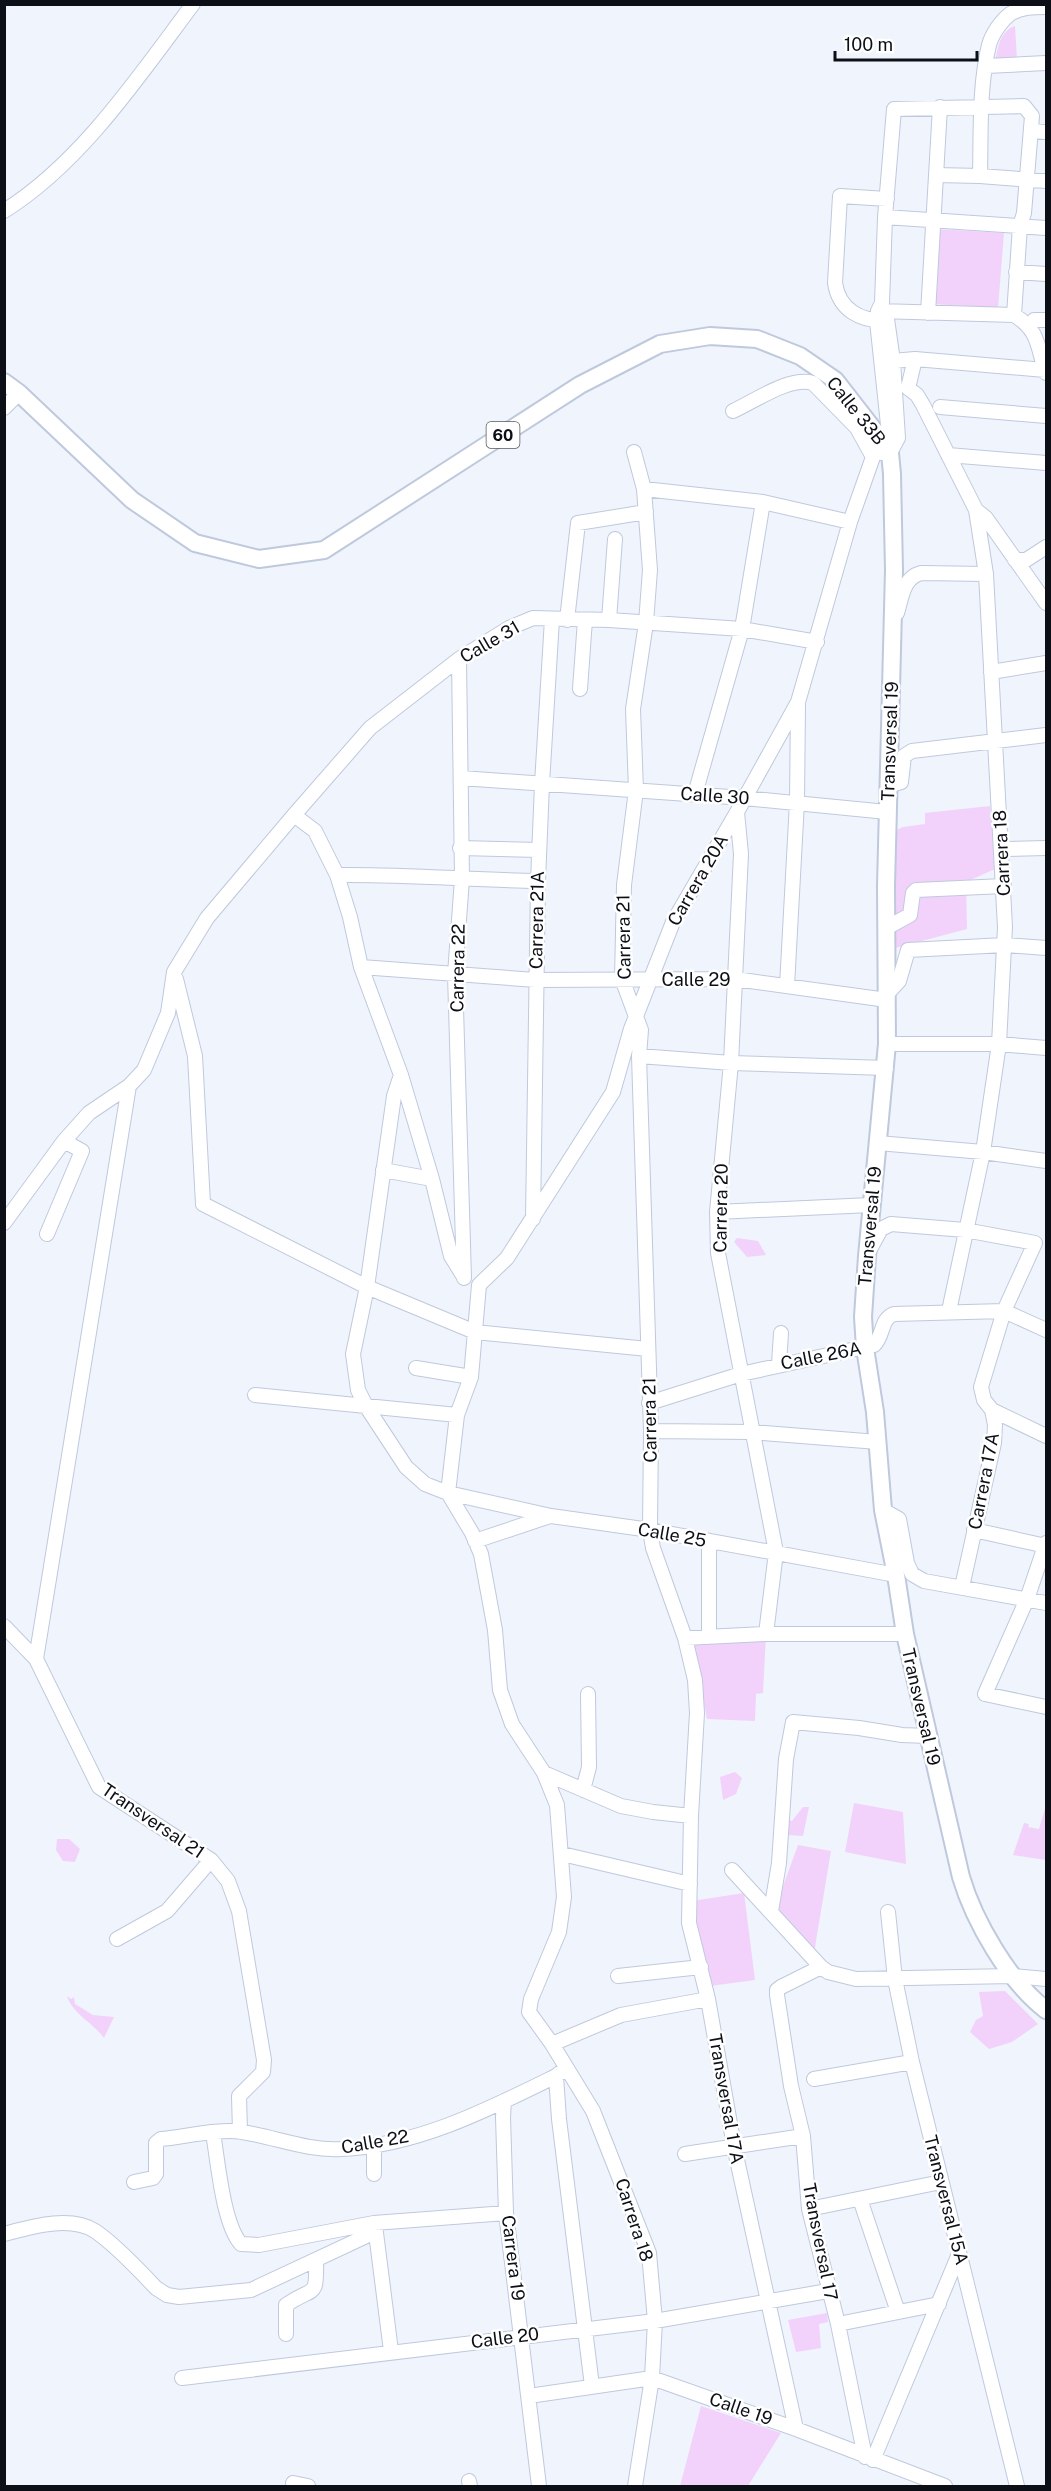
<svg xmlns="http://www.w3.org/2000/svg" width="1051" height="2491" font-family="'Public Sans',sans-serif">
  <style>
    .green { fill: #f2d2fb }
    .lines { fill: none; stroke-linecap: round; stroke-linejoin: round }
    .minor-casing { stroke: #bfc9dd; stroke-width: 16 }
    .major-casing { stroke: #bfc9dd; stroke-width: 20 }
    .minor { stroke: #fff; stroke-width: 14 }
    .major { stroke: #fff; stroke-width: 16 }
    .labels { text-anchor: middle; stroke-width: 5; stroke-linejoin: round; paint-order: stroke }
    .shield { fill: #fff; stroke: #55585c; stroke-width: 1.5 }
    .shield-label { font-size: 16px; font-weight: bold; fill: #0c1016 }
    .street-label { font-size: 18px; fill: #0c1016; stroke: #fff }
  </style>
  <rect width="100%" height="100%" fill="#f0f4fc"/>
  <path class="green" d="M1015,26L1017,59L995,62C998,47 1000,31 1015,26Z
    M935,229L1004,233L998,308L931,304Z
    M990,806L995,869L966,882L967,929L884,951L885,835L903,827L925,824V813Z
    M737,1238L758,1241L766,1255L747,1257L734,1242Z
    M766,1635L763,1693L756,1694L755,1721L707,1719L692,1639Z
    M735,1772L742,1778L736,1794L723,1800L720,1777Z
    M854,1803L903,1812L906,1864L845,1852Z
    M1046,1805V1860L1013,1855L1024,1823L1029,1824L1028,1827L1039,1829Z
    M803,1807H809L803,1836L787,1835L789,1826L786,1824V1819L792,1821Z
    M57,1839H69L80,1849L75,1862L63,1861L56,1850Z
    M798,1845L831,1851L814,1953L775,1908Z
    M744,1893L755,1980L703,1987L686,1902Z
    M1005,1991L1038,2024L1012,2042L989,2049L970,2032L976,2020L983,2016L979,1992Z
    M67,1996L71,1999L74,1997L75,2004L93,2015L114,2017L104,2038C93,2023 72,2013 67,1996Z
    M827,2313L828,2322L819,2324L821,2348L796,2352L788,2320Z
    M701,2406L781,2433L748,2486H680Z"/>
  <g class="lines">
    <defs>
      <path id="minor" d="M986,66L1046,63
        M1031,131L1046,132
        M937,175L980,176L1046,181
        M980,176C981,133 979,86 989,45C992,34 1001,21 1010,14C1021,7 1034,7 1046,7
        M887,199L840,196L835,283C839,310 861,322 887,320
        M4,211C81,163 139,76 193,4
        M885,217L1046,228
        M1016,272L1046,274
        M879,311L1014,315
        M928,313L940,107
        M1014,315C1040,331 1037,347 1046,373
        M1034,320H1046
        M893,361L915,359L1045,370
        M908,388L917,395L923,405L976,510L986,574L1005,927L999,1044L983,1152L949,1311
        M908,388L915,359
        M940,407L1046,416
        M4,408L19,393
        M733,411C755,401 790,376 813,383L857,428L873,457
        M634,452L644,489L650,570L646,623L633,709L636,790L624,885L622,979L641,1030L639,1056L651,1431L650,1530L653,1548L685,1638L695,1680L697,1713L691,1816L689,1923L708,1999L734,2146L796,2429
        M882,453H890L898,438L893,361L886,312
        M948,455L1046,463
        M644,489L763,502L850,522
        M976,510L986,518L1046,603
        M1015,560H1026L1046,547
        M897,613C902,597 903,578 921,573L986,574
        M567,620L578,523L646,512
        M609,620L615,539
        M459,659L462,879L455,974L464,1278
        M991,672L1046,663
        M580,689L585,620
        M461,778L744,798L887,812
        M888,786L901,782L904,756L912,751L1046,735
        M695,794L742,629L763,502
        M737,812L741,854L731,1063L717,1212L718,1253L776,1552L766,1634
        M294,815L315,831L337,875L350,917L361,967L401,1075L432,1179L451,1256L464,1277
        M460,848L539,850
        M1002,849L1046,848
        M337,875C405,874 471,880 538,881
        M886,928L910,915L913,893L916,890L1004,886
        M361,967L536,980L735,979L887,1000
        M176,979L195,1056L203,1204L367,1287L475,1332L648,1349
        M787,986L797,802L798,704
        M887,994L899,981L908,950L1005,945L1046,948
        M887,1044H999L1046,1048
        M639,1056L731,1063L886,1068
        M401,1075L394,1096L367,1287L353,1354L358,1390L366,1406L406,1467L425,1484L448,1493L551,1516L650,1530L896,1575
        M878,1143L983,1152L1046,1161
        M383,1170L432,1179
        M717,1212L871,1205
        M533,1219L538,881L542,784L552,619
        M4,1223L64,1141L89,1113L129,1086L144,1070L168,1013L174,972L207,918L294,815L370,728L459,659L509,628L533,618L609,620L742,629L817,642
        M47,1234L82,1151L64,1141
        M869,1251L881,1229L891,1224L965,1230L1035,1243L1004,1311L981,1387L984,1400L992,1410L995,1425L994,1443L962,1587
        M479,1285L507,1258L613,1092L631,1029L673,922L737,812L798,702L850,522L873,457L889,434L877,321L878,311L882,303L885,217L894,109L1024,106L1032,116L1024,213L1020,226L1014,315
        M779,1364L781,1333
        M416,1368L471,1377
        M255,1395L457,1415
        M649,1403L741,1374L874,1345C884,1336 880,1319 894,1314L1004,1311L1046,1330
        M992,1410L1046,1436
        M651,1431L751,1432L878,1442
        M448,1493L472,1533L481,1554L495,1630L500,1690L512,1724L544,1773L557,1805L564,1897L559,1932L531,1999L529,2012L552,2044L593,2111L649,2253L655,2321L652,2378L635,2486
        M448,1493L457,1415L471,1377L479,1285
        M883,1510L899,1519L907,1563L912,1574L924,1581L1046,1603
        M974,1530L1046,1546
        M475,1541L550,1516
        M1046,1543L1027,1599L985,1694L1046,1707
        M4,1626L36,1659L99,1787L211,1860L228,1881L239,1911L264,2060L263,2072L239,2096L240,2131
        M709,1636V1542
        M685,1638L766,1634H905
        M36,1659L129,1086
        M544,1773L621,1806L653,1812L691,1816
        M583,1790L589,1767L588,1694
        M562,1854L690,1884
        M732,1870L821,1967L828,1972L856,1979L1013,1976L1046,1979
        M771,1911L779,1863L786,1759L793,1722L859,1728L902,1735L928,1736
        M888,1912L895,1979L912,2062L1017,2486
        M117,1939L167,1911L211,1860
        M821,1967L781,1987L777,1990V1995L791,2086L803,2136L809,2209L838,2324L865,2457
        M618,1976L701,1967
        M552,2044L621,2015L708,1999
        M556,2076L559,2119L592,2386
        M814,2079L912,2062
        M504,2101L503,2117L506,2213L539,2486
        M213,2133C218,2162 223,2224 241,2244L259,2245L374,2223L506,2213
        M374,2145V2174
        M685,2154L803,2136
        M134,2182L153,2178L156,2174V2143L161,2139C183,2137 221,2128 242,2132C275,2137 308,2151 341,2149C417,2146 489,2109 556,2076L566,2068
        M860,2199L898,2312
        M809,2209L941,2182
        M375,2225L391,2351
        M4,2234C31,2227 70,2215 95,2231C113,2243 141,2272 156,2288L167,2295L179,2297L251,2290L375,2232
        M838,2324L939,2304
        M286,2334V2305C314,2285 317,2301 316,2260
        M182,2378L655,2321L828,2291
        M529,2396L652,2378L796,2429L945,2486
        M873,2460L959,2254
        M469,2481L470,2486
        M293,2483L308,2486"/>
      <path id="major" d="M4,382L19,393L132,500L195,543L259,559L324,550L580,385L660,344L710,336L757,339L800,356L835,380L884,443L890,453L892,474L894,570L886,886L887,1044L867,1256L863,1317L865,1348L875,1412L883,1510L896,1575L905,1634L961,1877C974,1921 1009,1982 1046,2010"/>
    </defs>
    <use href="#minor" class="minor-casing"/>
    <use href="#major" class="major-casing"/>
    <use href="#minor" class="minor"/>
    <use href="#major" class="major"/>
  </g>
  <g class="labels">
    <rect class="shield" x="486.5" y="422" width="33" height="26" rx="4.5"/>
    <g class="shield-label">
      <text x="503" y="441">60</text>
    </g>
    <g class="street-label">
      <text transform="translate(856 411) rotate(51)" y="6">Calle 33B</text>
      <text transform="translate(490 642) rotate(-30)" y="6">Calle 31</text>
      <text transform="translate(890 741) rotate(-88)" y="6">Transversal 19</text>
      <text transform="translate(715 796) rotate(4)" y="6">Calle 30</text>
      <text transform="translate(1002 853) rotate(-93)" y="6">Carrera 18</text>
      <text transform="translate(698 880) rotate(-60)" y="6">Carrera 20A</text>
      <text transform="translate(537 920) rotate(-89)" y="6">Carrera 21A</text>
      <text transform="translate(624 937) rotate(-91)" y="6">Carrera 21</text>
      <text transform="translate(458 968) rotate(-89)" y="6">Carrera 22</text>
      <text x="696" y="986">Calle 29</text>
      <text transform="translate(721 1208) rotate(-89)" y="6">Carrera 20</text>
      <text transform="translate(870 1226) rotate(-85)" y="6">Transversal 19</text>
      <text transform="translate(821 1356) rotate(-11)" y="6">Calle 26A</text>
      <text transform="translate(650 1420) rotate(-91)" y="6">Carrera 21</text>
      <text transform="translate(984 1481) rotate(-79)" y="6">Carrera 17A</text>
      <text transform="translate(672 1535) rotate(10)" y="6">Calle 25</text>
      <text transform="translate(921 1707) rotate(77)" y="6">Transversal 19</text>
      <text transform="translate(153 1821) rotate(34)" y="6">Transversal 21</text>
      <text transform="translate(726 2099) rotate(80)" y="6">Transversal 17A</text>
      <text transform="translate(375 2142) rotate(-10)" y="6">Calle 22</text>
      <text transform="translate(946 2200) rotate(76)" y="6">Transversal 15A</text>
      <text transform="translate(634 2220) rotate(72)" y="6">Carrera 18</text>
      <text transform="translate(820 2242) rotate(79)" y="6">Transversal 17</text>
      <text transform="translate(513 2258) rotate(83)" y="6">Carrera 19</text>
      <text transform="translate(505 2338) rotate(-7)" y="6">Calle 20</text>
      <text transform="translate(741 2409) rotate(19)" y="6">Calle 19</text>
    </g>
  </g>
  <rect width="1051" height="2491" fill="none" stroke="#0c1016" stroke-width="12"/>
  <path d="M835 51v9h142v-9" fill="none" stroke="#0c1016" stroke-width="3"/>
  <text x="844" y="51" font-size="18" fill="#0c1016" stroke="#ffffff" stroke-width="4.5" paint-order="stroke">100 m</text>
</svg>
